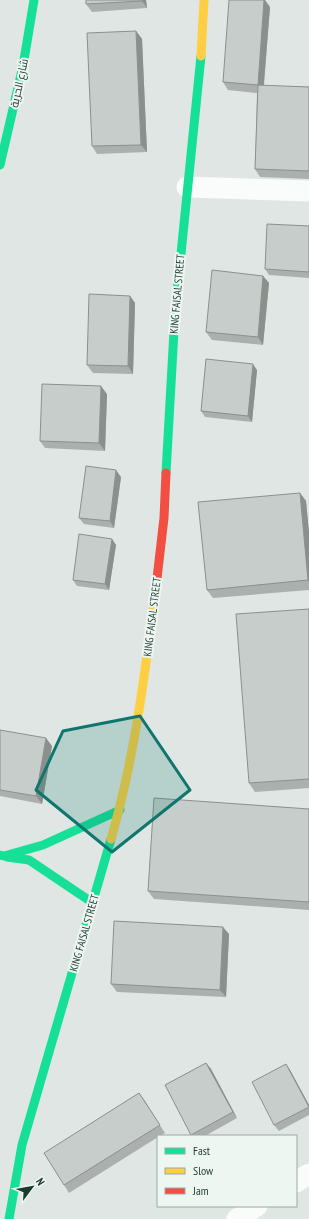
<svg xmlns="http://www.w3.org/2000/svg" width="309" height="1219" font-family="'PT Sans Narrow',Cairo,sans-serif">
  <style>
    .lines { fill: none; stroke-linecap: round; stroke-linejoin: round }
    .street { stroke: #fafbfb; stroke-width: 21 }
    .fast { stroke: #16e098; stroke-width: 9 }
    .slow { stroke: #ffcf43; stroke-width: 9 }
    .jam { stroke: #f24e42; stroke-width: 9 }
    .wall { fill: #abb0ae }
    .shaded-wall { fill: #8b908d }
    .building { fill: #c7cdca; stroke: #8b908d }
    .marked { fill: #0f766e; fill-opacity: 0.2; stroke: #0f766e; stroke-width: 3; stroke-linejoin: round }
    .labels { text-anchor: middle; stroke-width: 4; stroke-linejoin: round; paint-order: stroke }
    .street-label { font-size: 11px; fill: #1e3930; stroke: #edf6f1 }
  </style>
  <rect width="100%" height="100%" fill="#e0e6e3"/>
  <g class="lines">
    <path class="street" d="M187,187L309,191
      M296,1182L309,1174
      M237,1219L257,1206"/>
    <path class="fast" d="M0,165L23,66L34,0
      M166,473L175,313L201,56
      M0,855L4,856L43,845L120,810
      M7,857L29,860L93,903
      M9,1219L22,1145L111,839"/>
    <path class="slow" d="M201,56L204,0
      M111,839C135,757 145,672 156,587"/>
    <path class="jam" d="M156,587L164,518L166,473"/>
  </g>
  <path class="wall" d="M86,0H146L147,8L92,12L86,4Z
    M270,7L264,86L309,87V179L260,177L255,169L257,93L228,90L223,82Z
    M136,31L142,39L147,152L97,154L92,146Z
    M309,226V278L269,275L265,269Z
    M263,276L269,283L263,345L212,340L206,332Z
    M130,296L135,303L133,374L93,373L87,365Z
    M257,370L252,422L205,417L201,411Z
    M107,394L105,451L45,448L40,441Z
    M121,477L114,528L84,524L79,518Z
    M300,493L306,501L309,533V590L213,598L207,590Z
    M112,539L116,545L109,590L77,586L73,580Z
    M309,609V788L255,792L249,783Z
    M0,730L52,746L42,804L0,796Z
    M309,809V910L154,899L148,891Z
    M229,934L226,997L117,992L111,984Z
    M206,1063L211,1069L237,1118L205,1136H192L165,1085Z
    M286,1064L290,1070L309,1105V1115L279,1131L274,1125Z
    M139,1093L165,1133L160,1136H158V1137L69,1193L64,1185Z"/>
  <path class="shaded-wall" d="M142,0H146L147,8L142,1Z
    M264,0H265L270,7L263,93L258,85Z
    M136,31L142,39L147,152L141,145Z
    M263,276L269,283L263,345L258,337Z
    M130,296L135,303L133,374L128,366Z
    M253,364L257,370L252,422L248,416Z
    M101,386L107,394L105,451L99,443Z
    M116,470L121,477L114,528L110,521Z
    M300,493L306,501L309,533V582L308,580Z
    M112,539L116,545L109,590L105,584Z
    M46,738L52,746L42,804L36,796Z
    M223,927L229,934L226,997L220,990Z
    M206,1063L211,1069L237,1118L233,1112Z
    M286,1064L290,1070L309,1105V1107Z
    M139,1093L145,1101L165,1133L160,1125Z"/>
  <path class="building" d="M86,0H142V1L86,4Z
    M229,0H264L258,85L223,82Z
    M136,31L141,145L92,146L87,33Z
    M258,85L309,87V171L255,169Z
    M267,224L309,226V272L265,269Z
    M212,270L263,276L258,337L206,332Z
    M89,294L130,296L128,366L87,365Z
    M206,359L253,364L248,416L201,411Z
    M42,384L101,386L99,443L40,441Z
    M86,466L116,470L110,521L79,518Z
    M300,493L308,580L207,590L198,502Z
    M79,534L112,539L105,584L73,580Z
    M309,609V779L249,783L236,614Z
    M0,730L46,738L36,796L0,790Z
    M154,798L309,809V902L148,891Z
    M114,921L223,927L220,990L111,984Z
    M206,1063L233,1112L191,1135L165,1085Z
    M286,1064L309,1107L274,1125L252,1082Z
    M139,1093L160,1125L64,1185L44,1153Z"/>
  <path class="marked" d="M140,716L190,790L112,852L36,790L63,731Z"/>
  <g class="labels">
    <g class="street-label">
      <text transform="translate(19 83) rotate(-78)" y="4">شارع الحرية</text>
      <text transform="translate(177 294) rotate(-85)" y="4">KING FAISAL STREET</text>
      <text transform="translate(152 617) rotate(-83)" y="4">KING FAISAL STREET</text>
      <text transform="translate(84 933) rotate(-74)" y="4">KING FAISAL STREET</text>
    </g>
  </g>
  <rect x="157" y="1135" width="140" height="72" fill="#edf6f1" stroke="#9aaaa4"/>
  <rect x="165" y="1148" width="20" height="6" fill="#16e098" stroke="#9aaaa4"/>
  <text x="193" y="1155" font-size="12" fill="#1e3930">Fast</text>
  <rect x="165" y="1168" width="20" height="6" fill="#ffcf43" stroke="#9aaaa4"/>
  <text x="193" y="1175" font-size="12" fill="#1e3930">Slow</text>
  <rect x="165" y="1188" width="20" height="6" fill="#f24e42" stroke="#9aaaa4"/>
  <text x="193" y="1195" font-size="12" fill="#1e3930">Jam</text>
  <g transform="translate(32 1187) rotate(58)" stroke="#edf6f1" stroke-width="3" paint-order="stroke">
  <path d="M0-3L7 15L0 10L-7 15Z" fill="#1e3930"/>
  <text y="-6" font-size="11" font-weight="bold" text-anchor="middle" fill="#1e3930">N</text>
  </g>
</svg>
